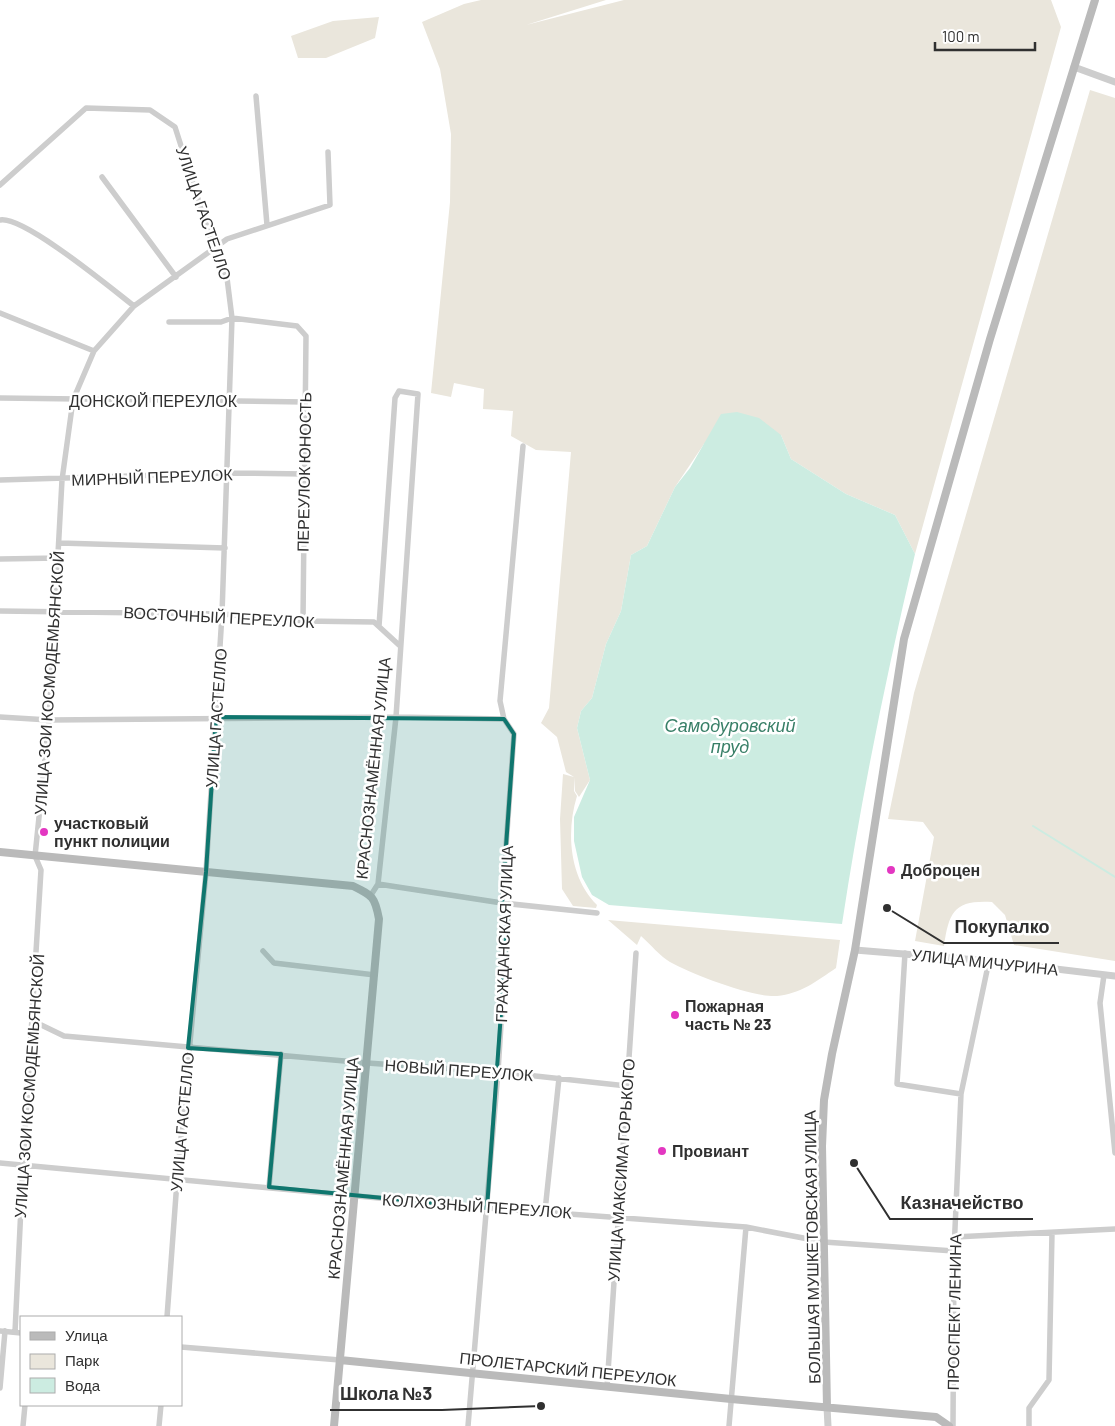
<svg xmlns="http://www.w3.org/2000/svg" width="1115" height="1426" font-family="Barlow,sans-serif">
  <style>
    .green { fill: #eae6dc }
    .water { fill: #ccece1 }
    .lines { fill: none; stroke-linecap: round; stroke-linejoin: round }
    .stream { stroke: #ccece1; stroke-width: 2 }
    .minor { stroke: #cdcdcd; stroke-width: 5.5 }
    .tertiary { stroke: #cdcdcd; stroke-width: 7 }
    .secondary { stroke: #bababa; stroke-width: 8 }
    .marked { fill: #0f766e; fill-opacity: 0.2; stroke: #0f766e; stroke-width: 4; stroke-linejoin: round }
    .poi-dot { fill: #e337c1; stroke: #fff; stroke-width: 2 }
    .labels { text-anchor: middle; stroke-width: 5; stroke-linejoin: round; paint-order: stroke }
    .street-label { font-size: 16px; fill: #303030; stroke: #fff }
    .poi-label { font-size: 16px; font-weight: bold; fill: #303030; stroke: #fff; text-anchor: start }
    .water-label { font-size: 18px; font-style: italic; fill: #387f67; stroke: #fff }
    .leader { fill: none; stroke: #303030; stroke-width: 2 }
    .callout-dot { fill: #303030; stroke: #fff; stroke-width: 2 }
    .callout-label { font-size: 18px; text-anchor: middle; font-weight: bold; fill: #303030; stroke: #fff; stroke-width: 5; stroke-linejoin: round; paint-order: stroke }
  </style>
  <rect width="100%" height="100%" fill="#fff"/>
  <path class="green" d="M481,0H606L526,25L624,0H1051L1061,27L915,554L895,515L846,494L791,459L781,435L704,444L675,487L647,546L631,555L621,611L606,644L592,698L581,711L577,728L590,780L579,797L575,791L574,777L566,772L557,737L541,723L549,708L571,452L536,450L511,436L513,411L483,409L484,389L454,383L451,397L431,393L450,202L451,134L440,69L422,22L464,4Z
    M379,17L375,38L326,58H298L291,36L333,21Z
    M1090,90L1115,98V961L1014,945L1005,915L992,902C955,900 949,911 944,946L915,941L934,837L923,822L888,819L914,693Z
    M563,774L574,777V791L577,796C566,832 569,877 597,905L596,908L573,906L562,889L560,819Z
    M608,920L840,940L836,968C817,981 800,994 777,996C753,998 692,974 670,962C660,956 651,945 641,936L637,945Z"/>
  <path class="water" d="M737,412L759,418L781,435L791,459L846,494L895,515L915,554C886,676 861,799 842,924L609,905L592,895L582,877L574,841V817L590,780L577,728L581,711L592,698L606,644L621,611L631,555L647,546L675,487L690,468L721,414Z"/>
  <g class="lines">
    <path class="stream" d="M1033,826L1115,877"/>
    <path class="minor" d="M256,96L267,225
      M102,177L176,277
      M0,185L86,108L150,110L175,127L214,249L227,278L232,318L222,614L206,872L177,1181L167,1317
      M0,220C23,215 112,289 134,306
      M0,313L94,351
      M169,322H221L232,318L297,326L306,336L303,621
      M0,398L305,402
      M0,480L228,473L304,474
      M60,543L225,548
      M0,559L59,558
      M0,611L222,614L303,621L374,622L399,645
      M0,717L49,720L396,717L504,719
      M378,884L502,903L597,913
      M371,895L378,884L396,717L418,394L399,391L395,398L379,626
      M263,951L274,963L375,975
      M905,953L897,1084L961,1094
      M1104,975L1100,1003L1115,1153
      M33,1021L64,1036L367,1063L498,1072L627,1086
      M0,1163L487,1208L746,1227L824,1242L954,1251
      M269,1187L281,1054
      M545,1211L559,1078
      M955,1237L1115,1229
      M0,1331L21,1333
      M15,1332L23,1165L41,870L35,856L49,720L62,480L73,400L94,351L134,306L227,239L330,205L328,152
      M181,1347L340,1360
      M607,1387L636,953
      M0,1388L5,1331
      M23,1426L25,1405
      M159,1426L161,1405
      M468,1426L498,1072L508,915L502,903L514,734L504,719L500,701L523,446
      M729,1426L746,1227
      M953,1426L954,1251L961,1094L989,961
      M1029,1426V1408L1049,1380L1052,1233"/>
    <path class="tertiary" d="M1074,67L1115,82
      M855,950L989,961L1115,976
      M827,1407L828,1426"/>
    <path class="secondary" d="M0,852L353,886C373,896 375,897 379,919L334,1426
      M340,1360L731,1399L936,1417L949,1426
      M827,1407L822,1146L824,1100L832,1054L855,950L904,639L990,339L1095,0"/>
  </g>
  <path class="marked" d="M216,717L504,719L514,734L502,903L508,915L487,1208L269,1187L281,1054L188,1048L206,872Z"/>
  <g class="poi-dot">
    <circle cx="44" cy="832" r="5"/>
    <circle cx="891" cy="870" r="5"/>
    <circle cx="675" cy="1015" r="5"/>
    <circle cx="662" cy="1151" r="5"/>
  </g>
  <g class="labels">
    <g class="street-label">
      <text transform="translate(204 213) rotate(71)" y="6">УЛИЦА ГАСТЕЛЛО</text>
      <text x="153" y="407">ДОНСКОЙ ПЕРЕУЛОК</text>
      <text transform="translate(304 472) rotate(-89)" y="6">ПЕРЕУЛОК ЮНОСТЬ</text>
      <text transform="translate(152 477) rotate(-2)" y="6">МИРНЫЙ ПЕРЕУЛОК</text>
      <text transform="translate(219 617) rotate(3)" y="6">ВОСТОЧНЫЙ ПЕРЕУЛОК</text>
      <text transform="translate(49 683) rotate(-86)" y="6">УЛИЦА ЗОИ КОСМОДЕМЬЯНСКОЙ</text>
      <text transform="translate(216 718) rotate(-86)" y="6">УЛИЦА ГАСТЕЛЛО</text>
      <text transform="translate(373 768) rotate(-84)" y="6">КРАСНОЗНАМЁННАЯ УЛИЦА</text>
      <text transform="translate(504 934) rotate(-88)" y="6">ГРАЖДАНСКАЯ УЛИЦА</text>
      <text transform="translate(985 962) rotate(6)" y="6">УЛИЦА МИЧУРИНА</text>
      <text transform="translate(459 1070) rotate(4)" y="6">НОВЫЙ ПЕРЕУЛОК</text>
      <text transform="translate(29 1086) rotate(-86)" y="6">УЛИЦА ЗОИ КОСМОДЕМЬЯНСКОЙ</text>
      <text transform="translate(182 1122) rotate(-85)" y="6">УЛИЦА ГАСТЕЛЛО</text>
      <text transform="translate(343 1168) rotate(-85)" y="6">КРАСНОЗНАМЁННАЯ УЛИЦА</text>
      <text transform="translate(621 1170) rotate(-86)" y="6">УЛИЦА МАКСИМА ГОРЬКОГО</text>
      <text transform="translate(477 1206) rotate(4)" y="6">КОЛХОЗНЫЙ ПЕРЕУЛОК</text>
      <text transform="translate(812 1247) rotate(-91)" y="6">БОЛЬШАЯ МУШКЕТОВСКАЯ УЛИЦА</text>
      <text transform="translate(954 1312) rotate(-89)" y="6">ПРОСПЕКТ ЛЕНИНА</text>
      <text transform="translate(568 1369) rotate(6)" y="6">ПРОЛЕТАРСКИЙ ПЕРЕУЛОК</text>
    </g>
    <g class="poi-label">
      <text x="54" y="829">участковый<tspan x="54" dy="18">пункт полиции</tspan></text>
      <text x="901" y="876">Доброцен</text>
      <text x="685" y="1012">Пожарная<tspan x="685" dy="18">часть № 23</tspan></text>
      <text x="672" y="1157">Провиант</text>
    </g>
    <g class="water-label">
      <text x="730" y="732">Самодуровский<tspan x="730" dy="21">пруд</tspan></text>
    </g>
  </g>
  <path class="leader" d="M887 908L944 943H1059M854 1163L890 1219H1033M541 1406L442 1410H330"/>
  <g class="callout-dot">
    <circle cx="887" cy="908" r="5"/>
    <circle cx="854" cy="1163" r="5"/>
    <circle cx="541" cy="1406" r="5"/>
  </g>
  <g class="callout-label">
    <text x="1002" y="933">Покупалко</text>
    <text x="962" y="1209">Казначейство</text>
    <text x="386" y="1400">Школа №3</text>
  </g>
  <rect x="20" y="1316" width="162" height="90" fill="#ffffff" stroke="#acacac"/>
  <rect x="30" y="1332" width="25" height="8" fill="#bababa" stroke="#acacac"/>
  <text x="65" y="1341" font-size="15" fill="#303030">Улица</text>
  <rect x="30" y="1354" width="25" height="15" fill="#eae6dc" stroke="#acacac"/>
  <text x="65" y="1366" font-size="15" fill="#303030">Парк</text>
  <rect x="30" y="1378" width="25" height="15" fill="#ccece1" stroke="#acacac"/>
  <text x="65" y="1391" font-size="15" fill="#303030">Вода</text>
  <path d="M935 42v8h100v-8" fill="none" stroke="#303030" stroke-width="2.5"/>
  <text x="942" y="42" font-size="15" fill="#303030" stroke="#ffffff" stroke-width="4" paint-order="stroke">100 m</text>
</svg>
